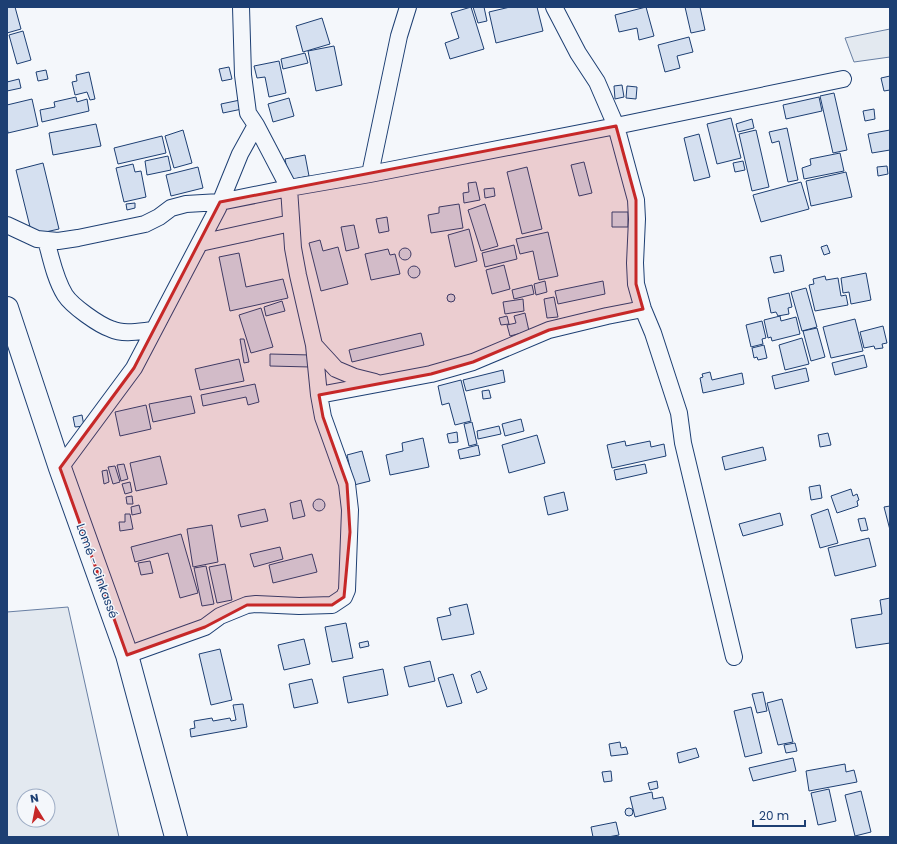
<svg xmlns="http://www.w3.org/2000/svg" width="897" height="844" font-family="Poppins,sans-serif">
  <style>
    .green { fill: #e3e9f0; stroke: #687fa3; fill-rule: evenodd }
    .building { fill: #d5e0f0; stroke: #1d3f73 }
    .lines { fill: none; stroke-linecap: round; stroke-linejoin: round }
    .street-casing { stroke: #1d3f73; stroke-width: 18 }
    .highway-casing { stroke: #1d3f73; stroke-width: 24 }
    .street { stroke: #f4f7fb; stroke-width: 16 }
    .highway { stroke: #f4f7fb; stroke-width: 22 }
    .marked { fill: #c62828; fill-opacity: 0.2; stroke: #c62828; stroke-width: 3; stroke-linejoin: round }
    .labels { text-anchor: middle; stroke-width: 3; stroke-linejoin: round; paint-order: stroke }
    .street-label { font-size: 12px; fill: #1d3f73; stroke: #f4f7fb }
  </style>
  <rect width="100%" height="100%" fill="#f4f7fb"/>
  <path class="green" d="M890,29V57L854,62L845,38Z
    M68,607L119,837H7V612ZM24,796H48V820H24Z"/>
  <path class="building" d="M7,7H15L21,29L7,33Z
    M471,7L484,49L450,59L445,43L459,38L451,13Z
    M473,7H484L487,21L478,23Z
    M510,7H537L543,31L496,43L489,12Z
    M646,7L654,36L639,40L637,28L619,32L615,15Z
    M685,7H700L705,30L691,33Z
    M322,18L330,44L303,52L296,26Z
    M23,31L31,60L17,64L9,35Z
    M689,37L693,52L677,56L680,68L665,72L658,45Z
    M334,46L342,85L316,91L308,51Z
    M305,53L308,63L283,69L281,59Z
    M279,61L286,93L269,97L265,77L257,78L254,66Z
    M229,67L232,79L222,81L219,69Z
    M46,70L48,79L38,81L36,72Z
    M89,72L95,99L90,100L87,92L75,95L72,82L77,81L76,75Z
    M890,76V90L884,91L881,78Z
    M19,79L21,88L7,91V82Z
    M622,85L624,97L615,99L614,86Z
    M627,86L637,87L636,99L626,98Z
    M834,93L847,150L833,153L820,96Z
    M76,97L77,102L87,99L89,111L42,122L40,110L55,107L54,102Z
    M819,97L822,111L786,119L783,105Z
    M289,98L294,116L273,122L268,104Z
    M32,99L38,126L8,133L7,127V105Z
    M240,100L242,109L223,113L221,104Z
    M874,109L875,119L865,121L863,111Z
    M731,118L741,158L717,164L707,124Z
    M752,119L754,128L738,132L736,124Z
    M96,124L101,146L53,155L49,133Z
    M787,128L798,180L788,182L779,141L772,143L769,132Z
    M183,130L192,163L174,168L165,136Z
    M756,130L769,187L752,191L739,134Z
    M890,130V150L872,153L868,134Z
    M699,134L710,177L694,181L684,138Z
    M162,136L166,153L118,164L114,148Z
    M840,153L844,171L804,179L802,168L811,165L810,159Z
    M305,155L309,176L289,180L285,159Z
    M168,156L171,170L147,175L145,161Z
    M743,161L745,170L735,172L733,163Z
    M584,162L592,193L579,196L571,165Z
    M43,163L59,229L32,235L16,170Z
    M133,164L135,172L141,171L146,197L124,202L116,168Z
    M887,166L888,174L878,176L877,167Z
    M198,167L203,188L171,196L166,175Z
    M527,167L542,229L522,234L507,172Z
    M846,172L852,197L811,206L806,181Z
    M476,182L480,200L464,203L463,193L469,192L468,183Z
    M801,182L809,209L761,222L753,195Z
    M494,188L495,196L485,198L484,189Z
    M135,203V208L127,210L126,204Z
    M459,204L463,228L431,233L428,215L439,213V207Z
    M485,204L498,246L481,251L468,210Z
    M612,212H628V227H612Z
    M387,217L389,231L379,233L376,219Z
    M354,225L359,248L346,251L341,227Z
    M469,229L477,261L455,267L448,235Z
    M548,232L558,276L539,280L533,251L520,254L516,239Z
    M320,240L323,251L338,247L348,284L321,291L309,243Z
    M514,245L517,259L485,267L482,253Z
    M827,245L830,253L824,255L821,247Z
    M399 254a6 6 0 1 1 12 0a6 6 0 1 1-12 0Z
    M388,249L390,255L395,254L400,274L371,280L365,254Z
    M239,253L246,287L283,279L288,298L230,311L219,257Z
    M781,255L784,271L774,273L770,257Z
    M504,265L510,289L492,294L486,270Z
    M408 272a6 6 0 1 1 12 0a6 6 0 1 1-12 0Z
    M866,273L871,300L851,304L849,292L843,293L841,278Z
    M825,276L826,280L838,278L841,296L846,295L848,305L815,311L809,285L814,284L813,279Z
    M545,281L547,292L536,295L534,284Z
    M603,281L605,294L558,304L555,291Z
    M532,285L534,294L514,299L512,290Z
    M806,288L817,327L802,331L791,292Z
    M789,293L792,307L788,308L789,314L778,316L776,312L771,313L768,298Z
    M447 298a4 4 0 1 1 8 0a4 4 0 1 1-8 0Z
    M554,297L558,317L547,318L544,299Z
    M523,299L524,311L505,314L503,302Z
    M282,301L285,311L266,316L264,307Z
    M261,308L273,347L251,353L239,315Z
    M525,313L529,331L510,336L507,325L516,323L514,316Z
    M507,316L509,324L501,325L499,318Z
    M780,316L781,321L796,317L800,334L772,341L771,337L768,338L764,320Z
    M855,319L863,351L831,358L823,327Z
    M762,321L766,338L762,339L763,344L751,347L746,325Z
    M883,326L887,343L882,344L883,348L875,349L874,346L864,348L860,332Z
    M817,328L825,357L811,361L803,331Z
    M421,333L424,345L352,362L349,350Z
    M802,338L809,364L785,370L779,345Z
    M240,339H244L249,362L244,363Z
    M764,345L767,358L758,360L757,357L754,358L752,348Z
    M270,354L311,355L310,367L270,366Z
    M864,355L867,367L835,375L832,363Z
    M239,359L244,381L200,390L195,369Z
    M806,368L809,381L775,389L772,376Z
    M503,370L505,382L466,391L463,380Z
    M710,372L712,380L742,373L744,384L703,393L700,378L703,377L702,374Z
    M461,380L471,421L455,425L449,403L442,405L438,386Z
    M255,384L259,402L248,405L246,397L203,406L201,395Z
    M489,390L491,398L483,399L482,391Z
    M191,396L195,413L153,422L149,404Z
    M146,405L151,429L120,436L115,412Z
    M82,415L84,426L75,427L73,417Z
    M521,419L524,431L505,436L502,424Z
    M472,422L477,444L469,446L464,424Z
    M499,426L501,434L478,439L477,431Z
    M457,432L458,442L449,443L447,434Z
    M828,433L831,445L820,447L818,435Z
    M537,435L545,463L509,473L502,445Z
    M423,438L429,467L390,475L386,455L403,451L402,443Z
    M625,441L626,446L650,441L651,447L664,444L666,456L612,468L607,445Z
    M478,445L480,455L460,459L458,450Z
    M763,447L766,460L725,470L722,457Z
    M362,451L370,481L354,485L347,455Z
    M160,456L167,484L136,491L130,463Z
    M124,464L128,479L121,481L117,465Z
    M645,464L647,473L616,480L614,470Z
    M115,466L120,482L113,484L108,467Z
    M107,470L109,482L104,484L102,471Z
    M130,482L132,492L125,494L122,484Z
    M820,485L822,498L811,500L809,487Z
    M851,489L853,496L857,494L859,500L857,501L858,506L837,513L831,496Z
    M564,492L568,510L548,515L544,497Z
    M132,496L133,504H127L126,497Z
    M313 505a6 6 0 1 1 12 0a6 6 0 1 1-12 0Z
    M301,500L305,516L293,519L290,503Z
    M139,505L141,513L132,515L131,507Z
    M890,506V530L884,507Z
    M265,509L268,521L241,527L238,515Z
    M828,509L838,543L820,548L811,515Z
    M780,513L783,525L743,536L739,524Z
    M125,514H130L133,529L120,531L119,522H125Z
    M865,518L868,530L861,531L858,519Z
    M212,525L218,562L193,567L187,529Z
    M181,534L198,593L180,598L168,553L135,562L131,547Z
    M869,538L876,566L835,576L828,548Z
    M280,547L283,559L254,567L250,554Z
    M312,554L317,572L273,583L269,565Z
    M150,561L153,573L141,575L138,563Z
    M225,564L232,600L217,603L209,567Z
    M206,566L214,604L202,606L194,568Z
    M890,598V643L856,648L851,619L882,614L880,600Z
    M467,604L474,634L442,640L437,618L451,615L449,608Z
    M346,623L353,658L332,662L325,627Z
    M304,639L310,664L284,670L278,645Z
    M368,641L369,646L360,648L359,643Z
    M220,649L232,700L211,705L199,654Z
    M430,661L435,681L409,687L404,667Z
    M383,669L388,695L348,703L343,677Z
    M480,671L487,689L477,693L471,675Z
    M453,674L462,703L447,707L438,678Z
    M312,679L318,703L294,708L289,684Z
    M763,692L767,711L757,713L752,694Z
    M782,699L793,742L778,745L767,703Z
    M243,704L247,727L191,737L190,729L195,728L194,721L212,718L213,721L230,718L231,721L236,720L233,705Z
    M751,707L762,753L745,757L734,711Z
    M620,742L621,748L626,747L628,754L611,756L609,744Z
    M795,743L797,751L786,753L784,745Z
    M696,748L699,757L679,763L677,753Z
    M793,758L796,771L753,781L749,768Z
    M845,764L846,772L854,770L857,782L809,791L806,771Z
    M611,771L612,781L604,782L602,772Z
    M657,781L658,788L650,790L648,783Z
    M829,789L836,821L818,825L811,793Z
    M861,791L871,832L855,836L845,795Z
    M652,792L653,799L663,797L666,809L635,817L630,797Z
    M625 812a4 4 0 1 1 8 0a4 4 0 1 1-8 0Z
    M616,822L619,835L608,837H593L591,827Z"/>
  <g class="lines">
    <defs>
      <path id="street" d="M554,7L578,53L597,82L616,126L636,200L637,219L635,263L636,284L643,309L653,333L679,413L683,443L734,657
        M370,174L399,36L408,7
        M7,225L37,239L58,241L78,238L145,224L159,217L171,208L186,204L220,202L289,188L370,174L616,126L843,79
        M46,240C51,258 55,279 65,295C72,306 99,325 111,329C124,335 141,331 154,330
        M200,243L291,223
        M314,345L336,369L355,377L375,382
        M319,395L431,374L473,362L549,330L607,316L643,309
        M60,468L134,368L218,208L240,154L256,125L248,113L243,75L241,7
        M127,655L205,627L220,616L247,605L256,604L299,606L332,605L344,597L347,590L350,510L347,484L323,417L319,395L314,345L298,275L293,248L289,188L256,125"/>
      <path id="highway" d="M7,308L60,468L127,655L176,837"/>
    </defs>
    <use href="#street" class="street-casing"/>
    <use href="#highway" class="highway-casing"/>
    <use href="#street" class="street"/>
    <use href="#highway" class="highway"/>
  </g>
  <path class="marked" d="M616,126L636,200V284L643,309L549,330L473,362L431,374L319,395L323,417L347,484L350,532L344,597L332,605H247L205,627L127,655L60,468L134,368L220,202Z"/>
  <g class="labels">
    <g class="street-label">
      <text transform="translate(97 571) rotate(70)" y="4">Lomé - Cinkassé</text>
    </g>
  </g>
  <rect width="897" height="844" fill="none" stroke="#1d3f73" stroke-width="16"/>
  <g transform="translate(36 808) rotate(350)"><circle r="19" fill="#f4f7fb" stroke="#9eadc5"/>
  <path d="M0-3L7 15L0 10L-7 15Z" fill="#c62828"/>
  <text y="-6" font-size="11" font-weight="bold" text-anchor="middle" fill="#1d3f73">N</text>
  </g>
  <path d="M753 820v6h52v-6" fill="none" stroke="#1d3f73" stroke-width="2"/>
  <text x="759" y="820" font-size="12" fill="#1d3f73" stroke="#f4f7fb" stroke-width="3" paint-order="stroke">20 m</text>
</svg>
